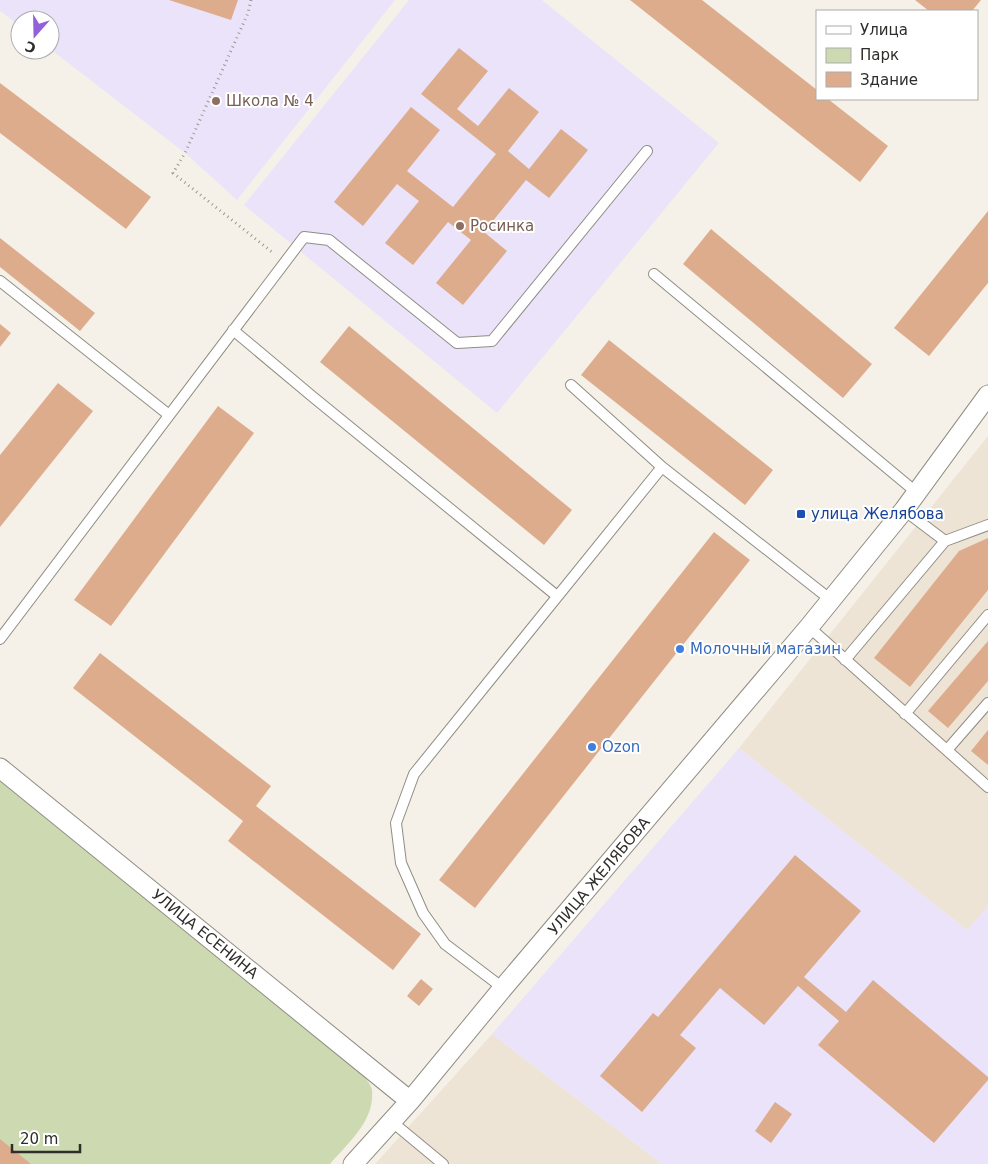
<svg xmlns="http://www.w3.org/2000/svg" width="988" height="1164" font-family="'DejaVu Sans',sans-serif">
  <style>
    .built { fill: #eee4d5 }
    .education { fill: #ebe3f9 }
    .green { fill: #cddab1 }
    .building { fill: #ddac8d }
    .lines { fill: none; stroke-linecap: round; stroke-linejoin: round }
    .service-casing { stroke: #918d84; stroke-width: 12 }
    .minor-casing { stroke: #918d84; stroke-width: 21 }
    .path { stroke: #9c9892; stroke-width: 3; stroke-dasharray: 1 4; stroke-linecap: butt }
    .service { stroke: #fff; stroke-width: 10 }
    .minor { stroke: #fff; stroke-width: 19 }
    .education-dot { fill: #8d6e63; stroke: #fff; stroke-width: 2 }
    .transit-dot { fill: #1a4fb4; stroke: #fff; stroke-width: 2 }
    .shop-dot { fill: #3f7fe0; stroke: #fff; stroke-width: 2 }
    .labels { text-anchor: middle; stroke-width: 4; stroke-linejoin: round; paint-order: stroke }
    .education-label { font-size: 15px; fill: #785e54; stroke: #fff; text-anchor: start }
    .transit-label { font-size: 15px; fill: #164399; stroke: #fff; text-anchor: start }
    .shop-label { font-size: 15px; fill: #366cbe; stroke: #fff; text-anchor: start }
    .street-label { font-size: 15px; fill: #2f2d2a; stroke: #fff }
  </style>
  <rect width="100%" height="100%" fill="#f6f1e8"/>
  <path class="built" d="M988,436V906L968,931L739,748Z
    M492,1034L662,1164H375Z"/>
  <path class="education" d="M0,0H395L237,200L185,153L50,49V20H20V26L0,11Z
    M409,0H542L719,143L497,413L244,205Z
    M739,748L967,930L988,906V1164H662L492,1034Z"/>
  <path class="green" d="M0,781L362,1073C365,1078 371,1084 372,1090C375,1121 348,1143 330,1164H0Z"/>
  <path class="building" d="M169,0H238L231,20Z
    M630,0H702L817,90V99H828L888,146L860,182Z
    M915,0H981L972,11H929Z
    M459,48L488,71L457,109L478,126L509,88L539,112L508,151L529,169L561,129L588,150L549,198L526,180L484,232L507,251L463,305L436,283L471,240L448,222L413,265L385,243L419,201L397,184L363,226L334,202L411,107L440,130L407,171L453,207L496,154L421,94Z
    M0,83L151,197L126,229L0,133Z
    M988,211V283L929,356L894,328Z
    M711,229L872,364L843,398L683,264Z
    M0,238L95,313L80,331L0,267Z
    M0,324L11,333L0,347Z
    M349,326L572,510L544,545L320,362Z
    M609,340L773,470L745,505L581,375Z
    M58,383L93,411L0,527V455Z
    M218,406L254,433L111,626L74,600Z
    M714,532L750,560L475,908L439,880Z
    M988,538V590L910,687L874,658L959,551Z
    M988,641V681L948,728L928,711Z
    M100,653L271,786L256,806L421,934L393,970L228,841L243,821L73,688Z
    M988,730V765L971,751Z
    M795,855L861,911L804,977L846,1012L873,980L988,1077V1080L934,1143L818,1045L839,1021L798,986L764,1025L720,988L680,1035L696,1048L642,1112L600,1076L653,1013L658,1017Z
    M421,979L433,989L419,1006L407,996Z
    M775,1102L792,1114L771,1143L755,1131Z
    M0,1139L31,1164H0Z"/>
  <g class="lines">
    <defs>
      <path id="service" d="M654,274L916,492
        M0,281L169,415
        M233,330L313,397L557,596
        M571,385L662,467L831,600
        M904,510L945,541
        M809,627L988,787
        M0,639L304,237L329,240L457,343L492,341L647,151
        M845,660L945,541L988,525
        M905,714L988,615
        M947,750L988,703
        M503,988L445,944L423,913L401,863L396,823L414,774L662,467
        M391,1121L443,1164"/>
      <path id="minor" d="M0,768L410,1101
        M353,1164L410,1101L503,988L809,627L904,510L988,395"/>
    </defs>
    <use href="#service" class="service-casing"/>
    <use href="#minor" class="minor-casing"/>
    <path class="path" d="M251,0L248,13L185,153L173,173L272,252"/>
    <use href="#service" class="service"/>
    <use href="#minor" class="minor"/>
  </g>
  <g class="education-dot">
    <circle cx="216" cy="101" r="5"/>
    <circle cx="460" cy="226" r="5"/>
  </g>
  <rect class="transit-dot" x="796" y="509" width="10" height="10" rx="2.5"/>
  <g class="shop-dot">
    <circle cx="680" cy="649" r="5"/>
    <circle cx="592" cy="747" r="5"/>
  </g>
  <g class="labels">
    <g class="education-label">
      <text x="226" y="106">Школа № 4</text>
      <text x="470" y="231">Росинка</text>
    </g>
    <g class="transit-label">
      <text x="811" y="519">улица Желябова</text>
    </g>
    <g class="shop-label">
      <text x="690" y="654">Молочный магазин</text>
      <text x="602" y="752">Ozon</text>
    </g>
    <g class="street-label">
      <text transform="translate(599 876) rotate(-50)" y="5">УЛИЦА ЖЕЛЯБОВА</text>
      <text transform="translate(205 934) rotate(39)" y="5">УЛИЦА ЕСЕНИНА</text>
    </g>
  </g>
  <rect x="816" y="10" width="162" height="90" fill="#ffffff" stroke="#acabaa"/>
  <rect x="826" y="26" width="25" height="8" fill="#ffffff" stroke="#acabaa"/>
  <text x="860" y="35" font-size="15" fill="#2f2d2a">Улица</text>
  <rect x="826" y="48" width="25" height="15" fill="#cddab1" stroke="#acabaa"/>
  <text x="860" y="60" font-size="15" fill="#2f2d2a">Парк</text>
  <rect x="826" y="72" width="25" height="15" fill="#ddac8d" stroke="#acabaa"/>
  <text x="860" y="85" font-size="15" fill="#2f2d2a">Здание</text>
  <g transform="translate(35 35) rotate(200)"><circle r="24" fill="#ffffff" stroke="#acabaa"/>
  <path d="M0-4L9 19L0 12L-9 19Z" fill="#9260da"/>
  <text y="-8" font-size="14" font-weight="bold" text-anchor="middle" fill="#2f2d2a">С</text>
  </g>
  <path d="M12 1144v8h68v-8" fill="none" stroke="#2f2d2a" stroke-width="2.5"/>
  <text x="20" y="1144" font-size="15" fill="#2f2d2a" stroke="#ffffff" stroke-width="4" paint-order="stroke">20 m</text>
</svg>
